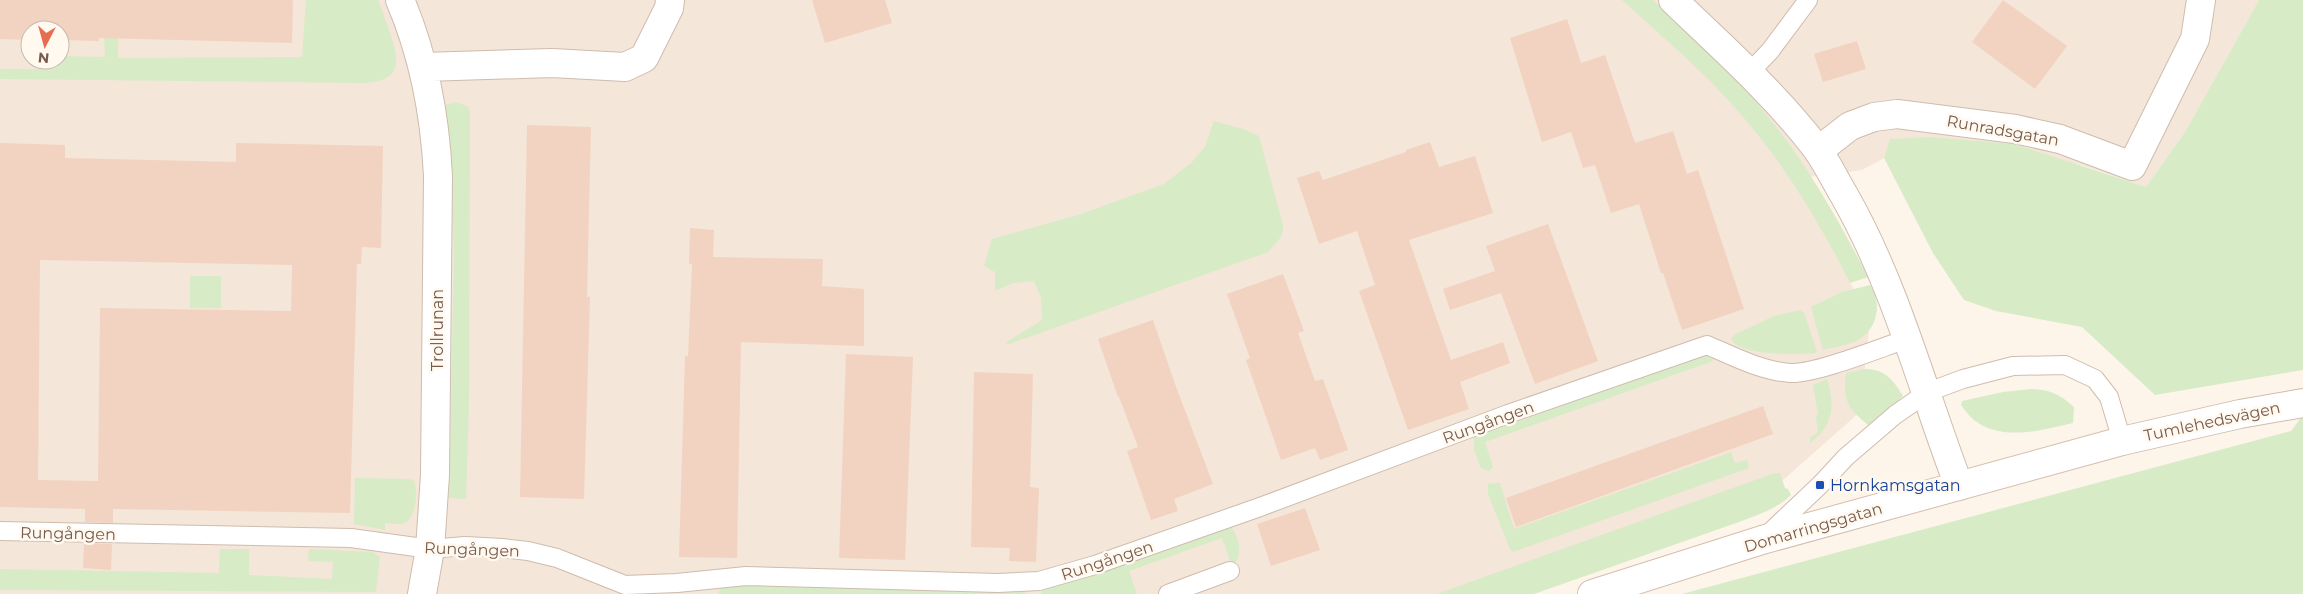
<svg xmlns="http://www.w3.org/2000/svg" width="2303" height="594" font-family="Montserrat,sans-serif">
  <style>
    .residential { fill: #f4e6d8; fill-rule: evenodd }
    .green { fill: #d7ebc7 }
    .building { fill: #f2d3c1; fill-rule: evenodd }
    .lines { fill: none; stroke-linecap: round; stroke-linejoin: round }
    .lane-casing { stroke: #cfbcae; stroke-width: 20 }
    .street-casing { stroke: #cfbcae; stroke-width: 30 }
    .secondary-casing { stroke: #d5beae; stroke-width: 30 }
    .lane { stroke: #fff; stroke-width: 18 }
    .street { stroke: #fff; stroke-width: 28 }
    .secondary { stroke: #fff; stroke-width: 28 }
    .transit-dot { fill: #1a4fb4; stroke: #fff9f0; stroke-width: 2 }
    .labels { text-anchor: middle; stroke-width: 5; stroke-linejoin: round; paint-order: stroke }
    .street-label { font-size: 16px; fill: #785b4c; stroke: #fff9f0 }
    .transit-label { font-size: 16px; fill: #164399; stroke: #fff9f0; text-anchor: start }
  </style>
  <rect width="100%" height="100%" fill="#fdf5e9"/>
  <path class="residential" d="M0,0H2259L2185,132L2146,187L2081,165L1891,139L1884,158L1862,170L1795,179L1870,320L1860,412L1773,489L1510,594H0ZM30,30H60V60H30Z"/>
  <path class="green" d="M103,0H119L118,58L302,57L306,0H378C382,9 385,20 389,30C399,58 404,80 366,83L0,79V69H46L45,60H60V56L105,57Z
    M1622,0H1653C1690,35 1728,68 1760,107C1804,159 1837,217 1868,277L1850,283C1819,222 1784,163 1738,111C1703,71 1662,36 1622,0Z
    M2259,0H2303V370L2155,395L2082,327L1996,311L1964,300L1933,253L1884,158L1890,139L1930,137L2014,144L2146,187L2185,132Z
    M455,102L467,106L470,112L469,401L466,499L449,498L454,259L452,174L443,106Z
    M1214,121L1243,129L1259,136L1283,225C1284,237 1276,243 1268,252L1009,344L1005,343L1042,320L1041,298L1034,281L1013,283L995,291V272L984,266L992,239L1078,215L1164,184L1191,163L1205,147Z
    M190,276H221V308H190Z
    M1870,285C1882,301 1878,327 1861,338C1850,345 1835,347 1823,350L1811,307L1842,292Z
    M1800,310L1804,313L1817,352L1815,353C1799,355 1736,356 1731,338L1736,334L1774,316Z
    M1706,353L1712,356L1713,361L1485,442L1493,467L1489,471L1481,468L1474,450V436L1503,422L1512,424L1637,376Z
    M1867,369C1886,370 1894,381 1903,396L1871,427C1849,410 1842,401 1846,373Z
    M1827,379C1835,407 1834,424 1810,443V438L1818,432L1816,416L1818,414L1813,385Z
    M2032,389C2051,390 2059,394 2074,407L2073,423C2042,430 2002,442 1974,420C1969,416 1965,410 1961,405L1962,401L2003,392Z
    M2303,415V594H1682L2291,431Z
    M1731,452L1735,463L1747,460L1749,468L1513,552L1510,549L1488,494V484L1500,483L1514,529Z
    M1780,473L1785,488L1788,489L1791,495C1777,509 1757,515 1739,522L1534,594H1437L1772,474Z
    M355,478L409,479L414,481C418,492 417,521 401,524C396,525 390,523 385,523V530L354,524Z
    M1224,526L1232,528C1239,539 1242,551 1236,562L1231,563L1222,538L1129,571L1137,594H1041L1043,588Z
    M220,549H249V575L332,579L333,562L308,561L309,549L372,552L380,557L376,592L0,590V569L219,573Z
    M731,583L1020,590L1028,594H718L722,585Z"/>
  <path class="building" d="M0,0H293L292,43L99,38V41L60,40V30H30V40L0,39Z
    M812,0H885L892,23L825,43Z
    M2003,0L2067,46L2035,89L1972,42Z
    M1567,19L1581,63L1605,55L1635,143L1673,131L1687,174L1698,170L1744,309L1682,330L1663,273H1661L1639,204L1611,213L1595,165L1583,168L1571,132L1542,142L1510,38Z
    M1857,41L1866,69L1823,82L1814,54Z
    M527,125L591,127L587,297H590L584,499L520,497Z
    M1430,142L1439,167L1475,156L1493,213L1409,240L1451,360L1503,342L1510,363L1460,382L1469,409L1408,430L1359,291L1375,285L1357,231L1319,244L1297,178L1319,171L1323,180L1406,152V150Z
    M0,143L65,145V158L236,162V143L383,146L381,248L362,247L361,264H357L350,513L113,509V523L85,522V509L0,507ZM40,260L292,265L291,311L100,308L98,481L38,480Z
    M1548,224L1598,361L1535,384L1501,293L1450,310L1443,289L1495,271L1486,246Z
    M690,228L714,230L713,257L823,259L822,286L864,289V346L741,342L737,558L679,557L685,356H688L692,264H689Z
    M1283,274L1304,331L1298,333L1315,381L1323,379L1348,450L1320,460L1315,448L1281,460L1246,360L1250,358L1227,294Z
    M1153,320L1175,384L1213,484L1174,499L1178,511L1151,520L1127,451L1138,447L1119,397H1118L1098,339Z
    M846,354L913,357L905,560L839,558Z
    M974,372L1033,374L1030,487L1039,488L1036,562L1009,561L1010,548L971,547Z
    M1763,406L1773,434L1516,527L1506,498Z
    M1305,508L1320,550L1271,566L1257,524Z
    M84,543L112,544L111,570L83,568Z"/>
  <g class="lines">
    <defs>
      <path id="lane" d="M1749,73L1770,51L1808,0
        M0,531L351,538L430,549L465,546L502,548L528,551L557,558L625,585L677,583L746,576L998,583L1039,581L1095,565L1260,507L1508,414L1707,345C1733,356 1761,371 1790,373C1816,374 1880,348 1907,339
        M1766,536L1820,485L1846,457L1895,415L1928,392L1963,379L2013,366L2065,365L2095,379L2109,397L2122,441
        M1168,594L1230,571"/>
      <path id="street" d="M400,0C424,56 435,115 438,176L435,475L430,549L422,594
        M1673,0C1723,48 1775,94 1817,149C1827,163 1835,180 1844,195C1896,286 1922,389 1959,486
        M424,67L552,63L625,67L644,58L669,8L670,0
        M1818,151L1850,126L1874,117L1897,114L2015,129L2060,139L2132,166L2195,39L2201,0
        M2122,441L2240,414L2303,403"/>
      <path id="secondary" d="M1592,594L1762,540L2122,441"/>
    </defs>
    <use href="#lane" class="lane-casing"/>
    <use href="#street" class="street-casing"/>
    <use href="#secondary" class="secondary-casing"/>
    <use href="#lane" class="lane"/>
    <use href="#street" class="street"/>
    <use href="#secondary" class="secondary"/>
  </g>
  <rect class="transit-dot" x="1815" y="480" width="10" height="10" rx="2.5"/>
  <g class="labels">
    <g class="street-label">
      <text transform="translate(2003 130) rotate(10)" y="6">Runradsgatan</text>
      <text transform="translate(437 330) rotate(-90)" y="6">Trollrunan</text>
      <text transform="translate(2212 421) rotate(-12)" y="6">Tumlehedsvägen</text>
      <text transform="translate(1488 422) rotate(-20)" y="6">Rungången</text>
      <text transform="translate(1813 527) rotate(-16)" y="6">Domarringsgatan</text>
      <text transform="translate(68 533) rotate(1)" y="6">Rungången</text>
      <text transform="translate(472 549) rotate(2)" y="6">Rungången</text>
      <text transform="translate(1107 560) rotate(-18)" y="6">Rungången</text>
    </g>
    <g class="transit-label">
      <text x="1830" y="491">Hornkamsgatan</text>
    </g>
  </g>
  <g transform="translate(45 45) rotate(186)"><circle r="24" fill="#fff9f0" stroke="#c9baae"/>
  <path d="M0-4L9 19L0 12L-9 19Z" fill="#e66d4f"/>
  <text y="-8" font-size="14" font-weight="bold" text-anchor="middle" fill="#785b4c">N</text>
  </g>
</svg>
